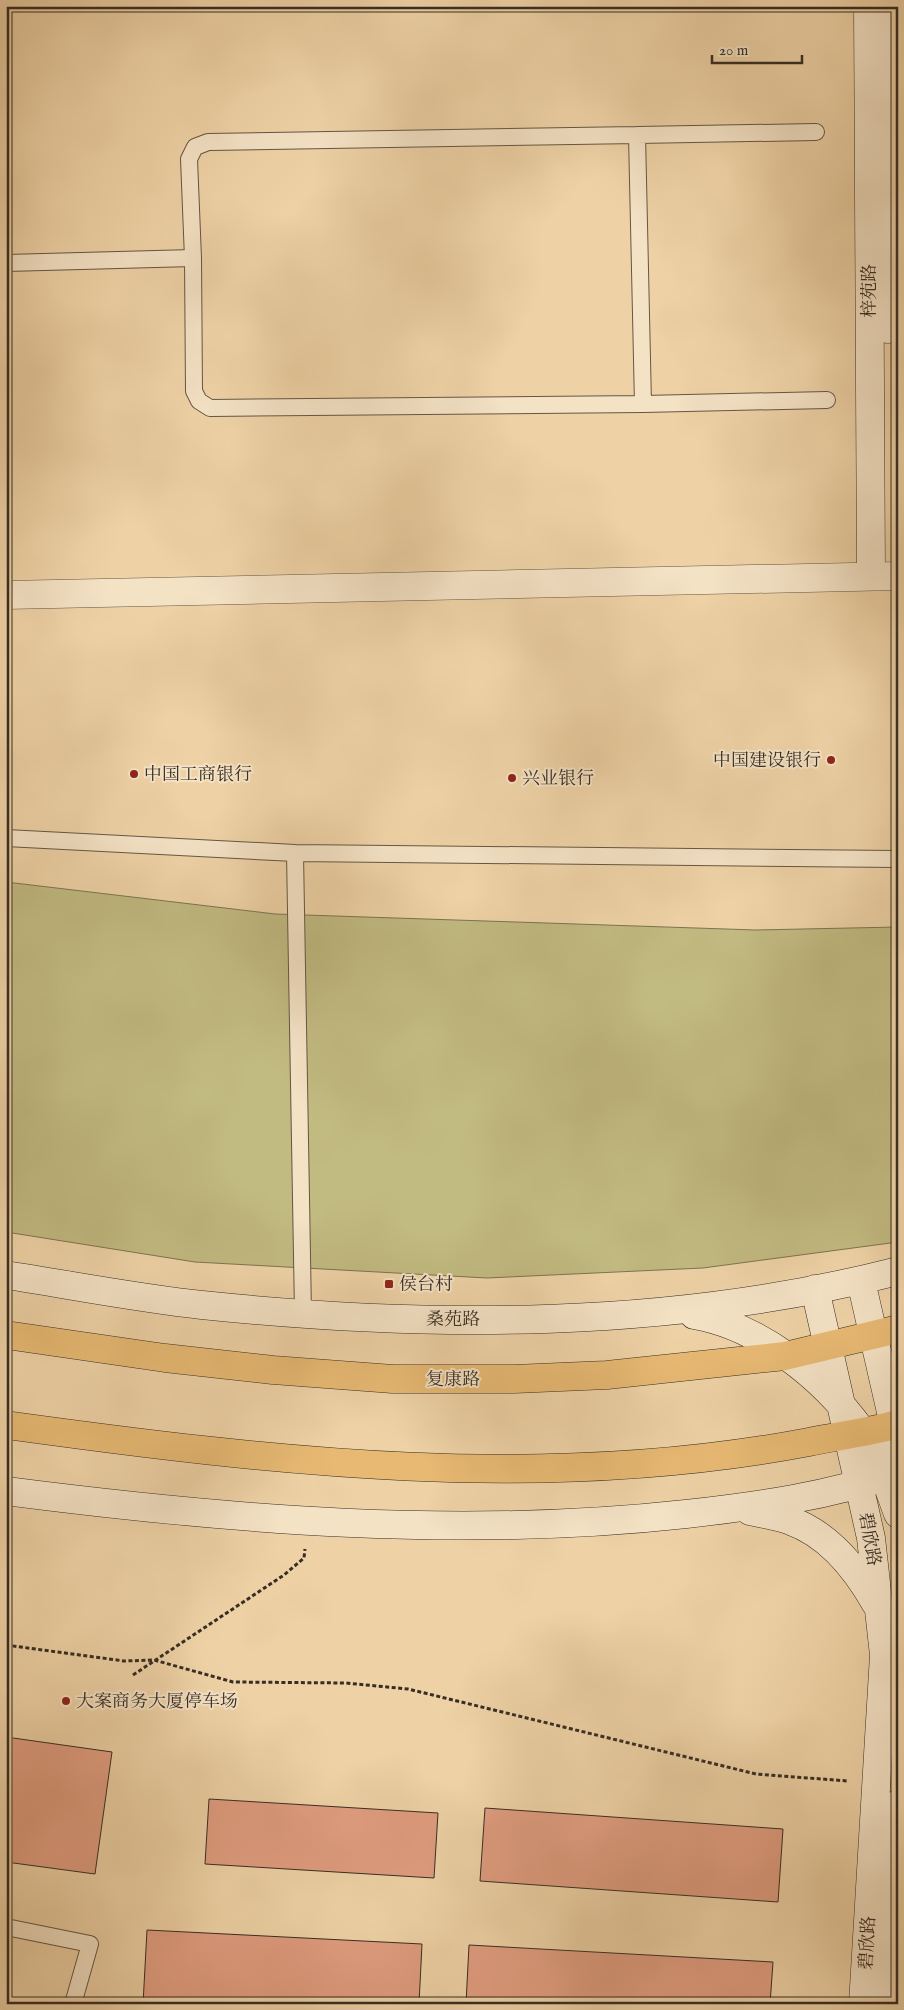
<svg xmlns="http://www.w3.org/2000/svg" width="904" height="2010" font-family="'IM FELL English','Noto Serif SC',serif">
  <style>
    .green { fill: #c1ba81; stroke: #7c7452 }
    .building { fill: #e09d80; stroke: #372d24 }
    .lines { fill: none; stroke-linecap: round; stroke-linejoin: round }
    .lane-casing { stroke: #655644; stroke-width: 18 }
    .street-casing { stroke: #655644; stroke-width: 29 }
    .secondary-casing { stroke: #372d24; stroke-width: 29 }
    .highway-casing { stroke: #372d24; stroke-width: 29 }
    .path { stroke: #372d24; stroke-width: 3; stroke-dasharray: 4 2.5; stroke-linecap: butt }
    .lane { stroke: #f4e2c5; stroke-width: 16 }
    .street { stroke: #f4e2c5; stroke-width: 28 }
    .secondary { stroke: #f4e2c5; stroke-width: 28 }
    .highway { stroke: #e7b973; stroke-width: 28 }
    .poi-dot { fill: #8f2418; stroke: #f4e2c5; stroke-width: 2 }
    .labels { text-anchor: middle; stroke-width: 4; stroke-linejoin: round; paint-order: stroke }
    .street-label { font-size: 18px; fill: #372d24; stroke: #f4e2c5 }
    .poi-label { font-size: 18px; fill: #372d24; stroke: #f4e2c5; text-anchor: start }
  </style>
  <rect width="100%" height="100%" fill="#eed2a6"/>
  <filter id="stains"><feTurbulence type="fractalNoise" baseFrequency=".004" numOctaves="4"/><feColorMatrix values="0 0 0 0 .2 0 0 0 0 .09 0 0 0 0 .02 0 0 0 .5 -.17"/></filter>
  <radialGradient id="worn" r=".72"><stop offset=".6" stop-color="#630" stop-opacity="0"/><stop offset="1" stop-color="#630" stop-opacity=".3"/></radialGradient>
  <path class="green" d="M6,882L275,914L756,930L898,927V1242L703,1268L487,1278L195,1262L6,1232Z"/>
  <path class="building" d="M6,1737L112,1752L95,1874L6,1862Z
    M209,1799L438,1813L434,1878L205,1864Z
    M485,1808L783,1829L778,1902L480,1881Z
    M147,1930L422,1944L419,2004H143Z
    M469,1945L773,1962L770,2004H466Z"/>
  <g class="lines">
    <defs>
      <path id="lane" d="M637,135L643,404L210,408L199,401L194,391L193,258L189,159L195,147L208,142Z
        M637,135L816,132
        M6,263L193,258
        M643,404L827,400
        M6,838L295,853L898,859
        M295,853L303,1313
        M6,1927L90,1944L73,2004"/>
      <path id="street" d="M6,595L898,576"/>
      <path id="secondary" d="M868,6L871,576
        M888,329L892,6
        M6,1275C71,1285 137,1298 202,1305C433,1329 672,1329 898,1271
        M861,1281L894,1425L898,1455
        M815,1289L871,1538L884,1655L863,2004
        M694,1315C759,1326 823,1377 861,1430C878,1454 888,1487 898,1514
        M6,1491C231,1520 459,1539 686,1514C757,1506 830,1496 898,1472
        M750,1511C763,1514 778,1516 791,1521C830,1535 857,1570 876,1604
        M884,2004L898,1804"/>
      <path id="highway" d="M6,1335L165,1358L273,1370L393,1379H514L607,1375L785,1356L898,1329
        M6,1425C275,1462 540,1493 809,1442C839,1436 869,1432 898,1424"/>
    </defs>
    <use href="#lane" class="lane-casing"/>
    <use href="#street" class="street-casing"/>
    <use href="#secondary" class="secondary-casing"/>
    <use href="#highway" class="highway-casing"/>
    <path class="path" d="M6,1645L124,1661L154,1660L233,1682L346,1683L408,1689L756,1774L848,1781
      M133,1675L284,1575L304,1558L305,1549"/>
    <use href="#lane" class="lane"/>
    <use href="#street" class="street"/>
    <use href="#secondary" class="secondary"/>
    <use href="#highway" class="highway"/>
  </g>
  <g class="poi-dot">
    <circle cx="831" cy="760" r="5"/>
    <circle cx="134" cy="774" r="5"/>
    <circle cx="512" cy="778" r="5"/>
    <rect x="384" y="1279" width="10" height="10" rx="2.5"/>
    <circle cx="66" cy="1701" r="5"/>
  </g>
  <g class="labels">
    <g class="street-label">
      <text transform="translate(869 291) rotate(-90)" y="6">梓苑路</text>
      <text x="453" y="1325">桑苑路</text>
      <text x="453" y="1385">复康路</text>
      <text transform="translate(870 1539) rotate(80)" y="6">碧欣路</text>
      <text transform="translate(867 1943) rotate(-87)" y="6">碧欣路</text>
    </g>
    <g class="poi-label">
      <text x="821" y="766" text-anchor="end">中国建设银行</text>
      <text x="144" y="780">中国工商银行</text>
      <text x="522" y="784">兴业银行</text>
      <text x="399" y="1290">侯台村</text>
      <text x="76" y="1707">大案商务大厦停车场</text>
    </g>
  </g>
  <rect width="904" height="2010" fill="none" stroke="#eed2a6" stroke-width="25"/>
  <rect x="8" y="8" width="889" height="1995" fill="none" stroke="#372d24" stroke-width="2.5"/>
  <rect x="12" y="12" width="879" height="1985" fill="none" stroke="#372d24"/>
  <path d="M712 55v8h90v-8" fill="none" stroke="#372d24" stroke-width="2.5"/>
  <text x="719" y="55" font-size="15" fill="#372d24" stroke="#f4e2c5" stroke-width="4" paint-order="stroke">20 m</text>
  <rect width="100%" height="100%" filter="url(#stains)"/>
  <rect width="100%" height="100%" fill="url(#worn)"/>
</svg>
